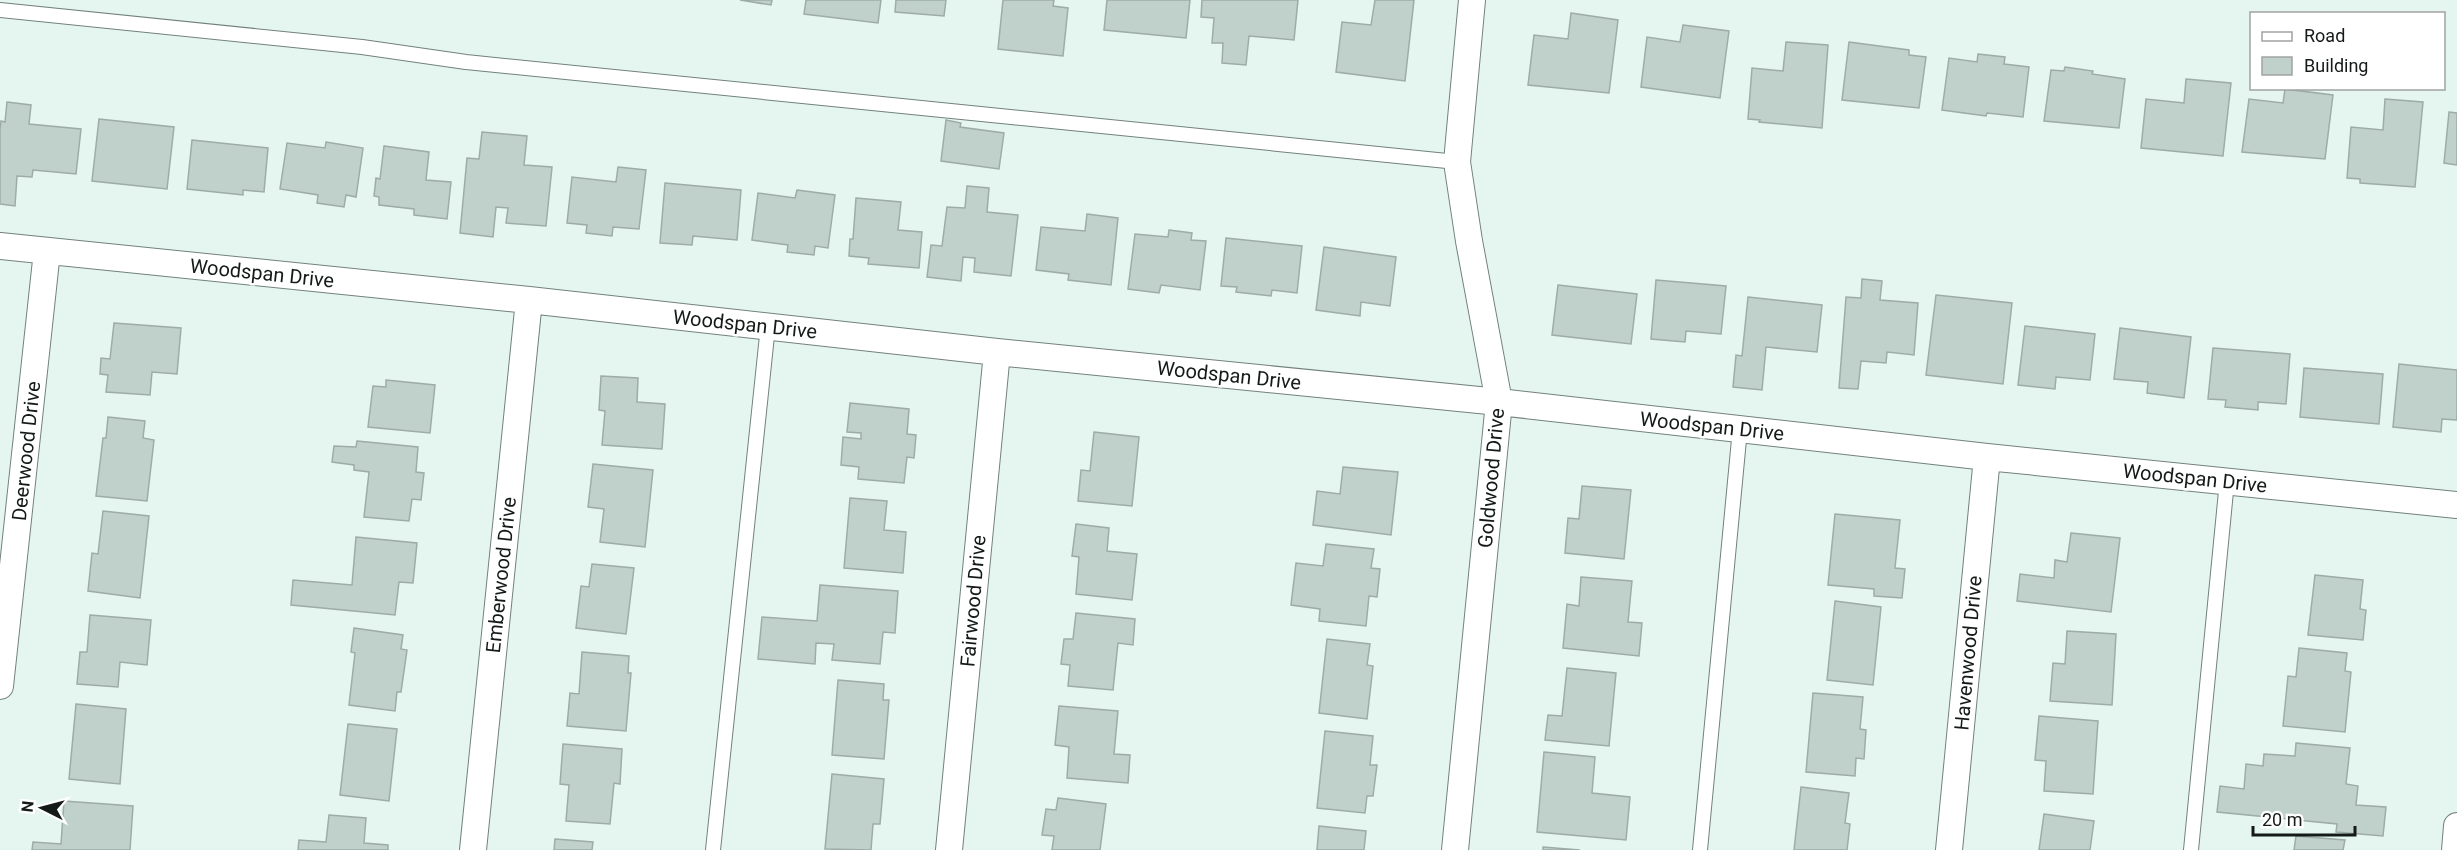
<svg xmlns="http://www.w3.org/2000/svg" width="2457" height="850" font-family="Roboto,sans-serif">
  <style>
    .building { fill: #c0d0cb; stroke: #9daca7; stroke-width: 1.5 }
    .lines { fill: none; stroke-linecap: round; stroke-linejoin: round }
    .service-casing { stroke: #72817c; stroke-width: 16 }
    .minor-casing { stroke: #72817c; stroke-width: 28 }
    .service { stroke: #fff; stroke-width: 14 }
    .minor { stroke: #fff; stroke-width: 26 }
    .labels { text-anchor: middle; stroke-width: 5; stroke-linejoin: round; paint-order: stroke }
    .street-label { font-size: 20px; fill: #141a18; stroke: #fff }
  </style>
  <rect width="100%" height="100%" fill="#e5f6f1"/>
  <path class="building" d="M740,0H772L771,5Z
    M806,0H881L878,23L804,14Z
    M896,0H946L944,16L895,12Z
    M1003,0H1054L1053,6L1068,8L1063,56L998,49Z
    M1107,0H1190L1186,38L1104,30Z
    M1202,0H1298L1294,40L1249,36L1246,65L1222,63L1223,43H1212L1214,18L1201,17Z
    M1375,0H1414L1405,81L1336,72L1342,22L1371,25Z
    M1571,13L1618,20L1609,93L1528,85L1534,35L1568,39Z
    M1683,25L1729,31L1720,98L1641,87L1647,37L1680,42Z
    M1786,42L1828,45L1822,128L1759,122L1760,120L1748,119L1752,68L1783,71Z
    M1849,42L1909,50V55L1926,57L1919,108L1842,100Z
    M1978,54L2005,57L2004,64L2029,67L2023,117L1987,113L1986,116L1942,110L1949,58L1977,62Z
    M2065,67L2093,71L2092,74L2125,79L2119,128L2044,121L2051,70L2064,71Z
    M2186,79L2231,83L2223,156L2141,148L2146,99L2184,103Z
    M2285,89L2333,95L2325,159L2242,152L2249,99L2283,103Z
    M2385,99L2423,102L2415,187L2360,183V179L2347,178L2351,127L2383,130Z
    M7,102L31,105L29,124L81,129L76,174L33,170L32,177L17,176L15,206L0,204V129L1,121L5,122Z
    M2449,112L2457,113V165L2444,163Z
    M99,119L174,127L167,189L92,181Z
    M946,120L961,123L960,127L1004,133L999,169L941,161Z
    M482,132L527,136L524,165L552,167L546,226L506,223L508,208L496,207L493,237L460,233L467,158L479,159Z
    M192,140L268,148L264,192L243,190V195L187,189Z
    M326,142L363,148L356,197L346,195L344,207L317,203L318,195L280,189L287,143L325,148Z
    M384,146L429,152L426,180L451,182L447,219L414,215V209L379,205V197L374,196L376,178L380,179Z
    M618,167L646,170L639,229L613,227L612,236L586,233L587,225L567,223L572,177L616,182Z
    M665,183L741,190L737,240L693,236L692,245L660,243Z
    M967,186L989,188L987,212L1018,215L1011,276L974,272L975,258L963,257L961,281L927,277L931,245L942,246L947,207L965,208Z
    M797,190L835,195L828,248L815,246L814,255L787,252L788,245L752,240L758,193L795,198Z
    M856,198L901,202L898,230L922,232L919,268L868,264L869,258L849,256L850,239H853Z
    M1087,214L1118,218L1111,285L1068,280L1069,274L1036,270L1041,227L1085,231Z
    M1169,230L1192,233L1191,240L1206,241L1200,290L1161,285L1159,293L1128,289L1135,234L1168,237Z
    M1226,238L1302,246L1297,293L1272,290L1271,296L1236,292L1237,287L1221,286Z
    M1324,247L1396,257L1390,306L1361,302L1360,316L1316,310Z
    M1862,279L1882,281L1880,300L1918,303L1914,355L1887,352L1886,363L1861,361L1858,389L1839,388L1846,297L1861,298Z
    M1656,280L1726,286L1721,334L1686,331L1685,342L1651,339Z
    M1558,285L1637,294L1631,344L1552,335Z
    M1936,295L2012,303L2003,384L1926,375Z
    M1748,297L1822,305L1817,352L1766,347L1762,390L1733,387L1736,355L1742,356Z
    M114,323L181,328L177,374L152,372L150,395L106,392L108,375L100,374L101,358L110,359Z
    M2025,326L2095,334L2090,380L2056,377L2055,389L2018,385Z
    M2120,328L2191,337L2184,398L2147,393L2148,382L2114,379Z
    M2213,348L2290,354L2286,404L2258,402V410L2225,407L2226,400L2208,399Z
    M2399,364L2457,370V420L2442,419L2441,432L2393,427Z
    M2304,368L2383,374L2379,424L2300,417Z
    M601,376L638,378L637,402L665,404L662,449L602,445L605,411L599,410Z
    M386,380L435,385L430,433L368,427L373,386L386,387Z
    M850,403L909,409L907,434L916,435L914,458L907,457L904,483L858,479L859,467L841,465L843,437L861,439V433L847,432Z
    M108,417L145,421L143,438L154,440L147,501L96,496L103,438H106Z
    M1094,432L1139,437L1132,506L1078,501L1081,470L1090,471Z
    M357,441L418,447L416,472L424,473L421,500L412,499L409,521L364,517L369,472L354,470V465L332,462L334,446L356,447Z
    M593,464L653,470L645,547L600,542L604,509L588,507Z
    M1343,467L1398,472L1391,535L1313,525L1317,491L1340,494Z
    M1582,486L1631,490L1624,559L1565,553L1568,518L1579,519Z
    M850,498L887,501L884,530L906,532L903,573L844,568Z
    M103,511L149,516L140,598L88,591L92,553L98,554Z
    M1835,514L1900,520L1895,568L1905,569L1902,598L1874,596V589L1828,585Z
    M1076,524L1109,528L1107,551L1137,554L1132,600L1076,594L1079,557L1072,556Z
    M2071,533L2120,538L2111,612L2017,601L2020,574L2054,578L2055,560L2067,562Z
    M356,537L417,543L413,583L399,582L395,615L291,605L293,580L352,585Z
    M1326,544L1374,549L1371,568L1380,569L1377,597L1369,596L1366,626L1319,621L1320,609L1291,605L1296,563L1323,566Z
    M592,564L634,568L626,634L576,628L581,586L589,587Z
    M2315,575L2363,580L2360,609L2366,610L2363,640L2308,635Z
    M1581,577L1632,581L1628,622L1642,623L1639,656L1563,648L1567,604L1579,606Z
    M820,585L898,591L895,633L883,632L880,664L832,660L834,644L816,643L815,664L758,659L762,617L817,621Z
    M1835,601L1881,607L1873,685L1827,680Z
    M1076,613L1135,619L1133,645L1118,643L1113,690L1068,686L1070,665L1061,664L1064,639H1073Z
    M90,615L151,620L147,665L120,662L118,687L77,684L80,652H87Z
    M354,628L403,635L401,649L407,650L401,692H397L395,711L349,705L355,653L351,652Z
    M2067,631L2116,634L2112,705L2050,701L2053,663L2065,664Z
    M1327,639L1370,644L1367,665L1373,666L1367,719L1319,713Z
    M2299,648L2347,653L2345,671L2351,672L2345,732L2283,726L2288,676L2296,677Z
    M582,652L629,656L628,673H631L626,731L567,726L570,693L579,694Z
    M1567,668L1616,673L1609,746L1545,740L1548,715L1562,716Z
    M838,680L884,684L883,700H889L884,759L832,755Z
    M1813,693L1863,697L1860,729L1866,730L1864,759L1856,758L1855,776L1806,772Z
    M76,704L126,709L120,784L69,779Z
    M1059,706L1118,711L1114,754L1130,755L1128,783L1067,778L1069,747L1055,745Z
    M2039,716L2098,721L2093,794L2044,791L2046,761L2035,760Z
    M348,724L397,729L389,801L340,795Z
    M1325,731L1373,736L1370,765H1377L1373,796H1367L1365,813L1317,808Z
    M2296,743L2350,748L2346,784L2358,786L2356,805L2386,807L2383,836L2336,832L2337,824L2217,812L2220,786L2244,789L2246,764L2263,766L2264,754L2295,756Z
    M563,744L622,749L620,784L614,783L610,824L566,821L569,785L560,784Z
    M1544,752L1595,757L1592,793L1630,797L1626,840L1537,832Z
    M832,774L884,779L880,824H873L871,850L825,849Z
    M1801,787L1849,793L1845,823L1850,824L1847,850H1794Z
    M1058,798L1106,804L1100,850H1052L1054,836L1042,835L1046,809L1056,810Z
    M64,801L133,806L130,850H32L33,842L61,844Z
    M2044,814L2094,821L2090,850H2039Z
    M329,815L366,818L364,843L388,845V850H298L299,840L326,842Z
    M1319,826L1366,831L1364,850H1317Z
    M2296,836L2345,840L2343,850H2294Z
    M555,839L593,842L592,850H554Z
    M1543,847L1580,850H1543Z"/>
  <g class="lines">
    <defs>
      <path id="service" d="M0,10L362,47L466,62L1457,162
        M713,850L768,326
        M1700,850L1740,429
        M2191,850L2227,481"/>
      <path id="minor" d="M0,246L529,300L997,352L1499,402L1987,457L2457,505
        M0,686L47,251
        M473,850L529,300
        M949,850L997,352
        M1455,850L1499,402L1469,241L1457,162L1472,0
        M1949,850L1987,457
        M2455,850L2457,826"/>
    </defs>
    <use href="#service" class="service-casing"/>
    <use href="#minor" class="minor-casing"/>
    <use href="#service" class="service"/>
    <use href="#minor" class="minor"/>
  </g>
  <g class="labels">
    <g class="street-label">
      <text transform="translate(262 273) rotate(6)" y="7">Woodspan Drive</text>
      <text transform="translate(745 324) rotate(6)" y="7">Woodspan Drive</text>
      <text transform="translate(1229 375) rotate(6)" y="7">Woodspan Drive</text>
      <text transform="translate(1712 426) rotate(6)" y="7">Woodspan Drive</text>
      <text transform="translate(26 451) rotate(-84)" y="7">Deerwood Drive</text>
      <text transform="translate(1491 478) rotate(-85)" y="7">Goldwood Drive</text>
      <text transform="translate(2195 478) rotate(6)" y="7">Woodspan Drive</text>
      <text transform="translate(501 575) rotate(-84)" y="7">Emberwood Drive</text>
      <text transform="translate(973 601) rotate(-85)" y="7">Fairwood Drive</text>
      <text transform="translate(1968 653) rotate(-85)" y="7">Havenwood Drive</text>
    </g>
  </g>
  <rect x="2250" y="12" width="195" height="78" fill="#ffffff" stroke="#a1a3a3" stroke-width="1.5"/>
  <rect x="2262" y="32" width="30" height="9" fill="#ffffff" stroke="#a1a3a3" stroke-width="1.5"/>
  <text x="2304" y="42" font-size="18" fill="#141a18">Road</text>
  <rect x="2262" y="57" width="30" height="18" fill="#c0d0cb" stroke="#a1a3a3" stroke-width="1.5"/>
  <text x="2304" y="72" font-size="18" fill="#141a18">Building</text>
  <g transform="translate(42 808) rotate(276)" stroke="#ffffff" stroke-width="4.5" paint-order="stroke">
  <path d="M0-4.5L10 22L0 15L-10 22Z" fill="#141a18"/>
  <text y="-9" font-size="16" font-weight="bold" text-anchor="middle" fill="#141a18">N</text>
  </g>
  <path d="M2253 826v9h102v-9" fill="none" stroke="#141a18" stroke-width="3"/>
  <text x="2262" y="826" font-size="18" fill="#141a18" stroke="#ffffff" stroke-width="4.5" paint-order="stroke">20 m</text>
</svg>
